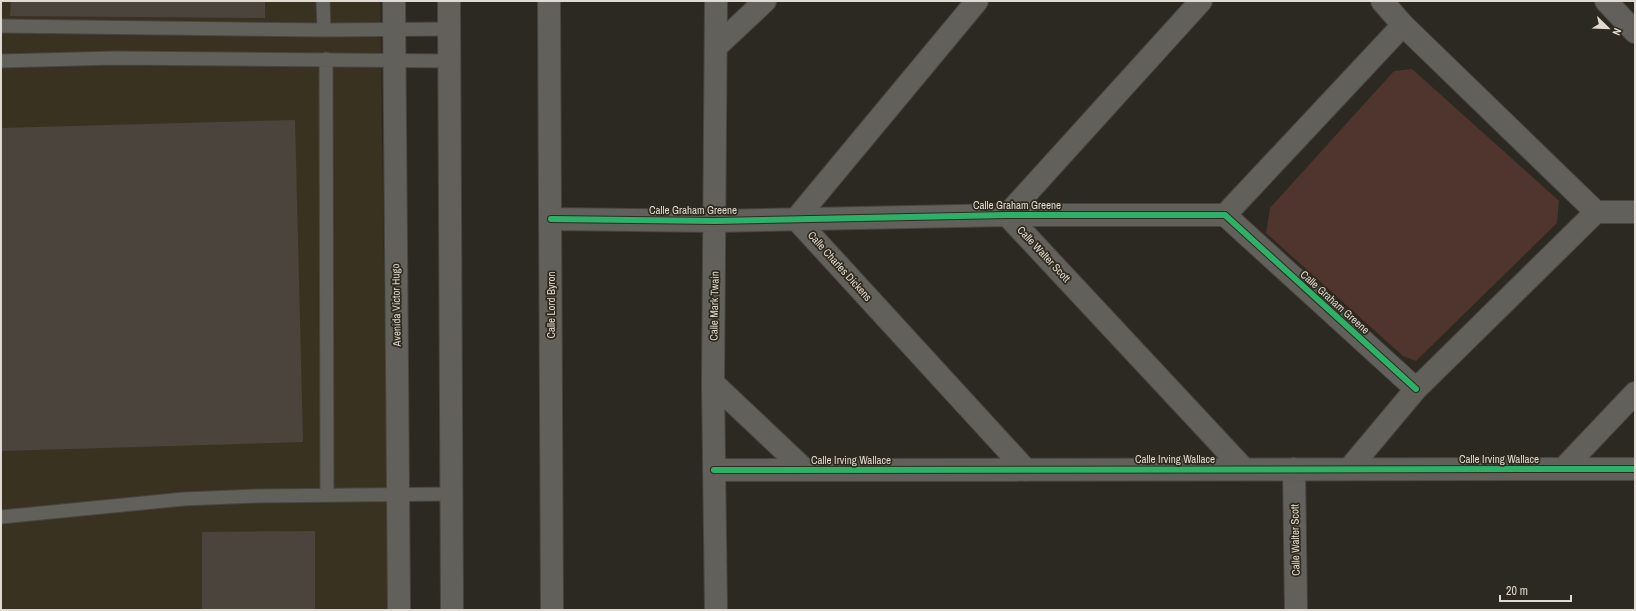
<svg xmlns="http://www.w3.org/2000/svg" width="1636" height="611" font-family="'Archivo Narrow',sans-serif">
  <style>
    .built { fill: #3a3221 }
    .green { fill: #50352e }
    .building { fill: #4a443d }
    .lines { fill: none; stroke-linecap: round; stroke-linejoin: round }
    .service-casing { stroke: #484540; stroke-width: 15 }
    .minor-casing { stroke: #484540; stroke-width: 24 }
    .tertiary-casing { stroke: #484540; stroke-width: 24 }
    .service { stroke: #62605a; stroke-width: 13 }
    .minor { stroke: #62605a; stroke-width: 22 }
    .tertiary { stroke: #62605a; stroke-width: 22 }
    .cycleway-casing { stroke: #302a1e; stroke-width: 8 }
    .cycleway { stroke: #2db169; stroke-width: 6 }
    .labels { text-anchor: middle; stroke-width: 3.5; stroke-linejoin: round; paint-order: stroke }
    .street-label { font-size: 11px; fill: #dfdbd3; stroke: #302a1e }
  </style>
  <rect width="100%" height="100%" fill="#2c2922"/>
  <path class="built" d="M1,1H380L389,610H1Z"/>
  <path class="green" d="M1412,69L1559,201L1557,223L1416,361L1403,356L1266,233L1270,208L1394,71Z"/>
  <path class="building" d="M11,1H265V18L10,16Z
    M295,120L303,442L1,451V128Z
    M315,531V610H202V532Z"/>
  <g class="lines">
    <defs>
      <path id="service" d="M323,1L324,30
        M1,26L324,30L449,29
        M326,59L327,495
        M1,61L115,58L448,61
        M1,517L184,499L257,496L451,494"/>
      <path id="minor" d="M549,1L552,610
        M716,1L713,383L716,610
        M977,1L796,219L1026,470
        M1201,1L1007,215L1244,469
        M1382,1L1403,25L1596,212H1635
        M1606,1L1635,32
        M716,47L765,1
        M1225,215L1403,25
        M551,219L715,221L1007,215H1225L1416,389
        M713,383L805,470
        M1294,469L1296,610
        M1349,469L1416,389L1596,212
        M1563,469L1635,393
        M714,470L1635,469"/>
      <path id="tertiary" d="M394,1L399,610
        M449,1L452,610"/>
    </defs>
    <use href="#service" class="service-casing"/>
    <use href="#minor" class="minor-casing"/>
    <use href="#tertiary" class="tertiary-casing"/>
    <use href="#service" class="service"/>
    <use href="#minor" class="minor"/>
    <use href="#tertiary" class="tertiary"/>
    <defs>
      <path id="cycleway" d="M551,219L715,221L1007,215H1225L1416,389
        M714,470L1635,469"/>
    </defs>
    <use href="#cycleway" class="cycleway-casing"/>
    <use href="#cycleway" class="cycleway"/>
  </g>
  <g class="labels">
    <g class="street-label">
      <text x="1017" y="209">Calle Graham Greene</text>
      <text x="693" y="214">Calle Graham Greene</text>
      <text transform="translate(1044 254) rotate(47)" y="4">Calle Walter Scott</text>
      <text transform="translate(840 266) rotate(48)" y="4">Calle Charles Dickens</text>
      <text transform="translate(1335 302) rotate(42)" y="4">Calle Graham Greene</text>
      <text transform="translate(396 305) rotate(-91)" y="4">Avenida Víctor Hugo</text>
      <text transform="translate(551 305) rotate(-90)" y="4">Calle Lord Byron</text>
      <text transform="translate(714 306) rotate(-89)" y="4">Calle Mark Twain</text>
      <text x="1175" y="463">Calle Irving Wallace</text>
      <text x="1499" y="463">Calle Irving Wallace</text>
      <text x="851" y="464">Calle Irving Wallace</text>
      <text transform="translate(1295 540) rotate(-91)" y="4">Calle Walter Scott</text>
    </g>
  </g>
  <rect width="1636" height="611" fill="none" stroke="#dfdbd3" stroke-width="4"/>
  <g transform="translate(1608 28) rotate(113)" stroke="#302a1e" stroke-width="3" paint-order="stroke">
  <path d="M0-3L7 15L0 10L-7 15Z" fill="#dfdbd3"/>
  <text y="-6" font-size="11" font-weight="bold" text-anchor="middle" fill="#dfdbd3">N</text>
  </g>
  <path d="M1500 595v6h71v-6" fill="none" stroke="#dfdbd3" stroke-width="2"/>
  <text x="1506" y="595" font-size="12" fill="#dfdbd3" stroke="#302a1e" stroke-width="3" paint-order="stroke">20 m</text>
</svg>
